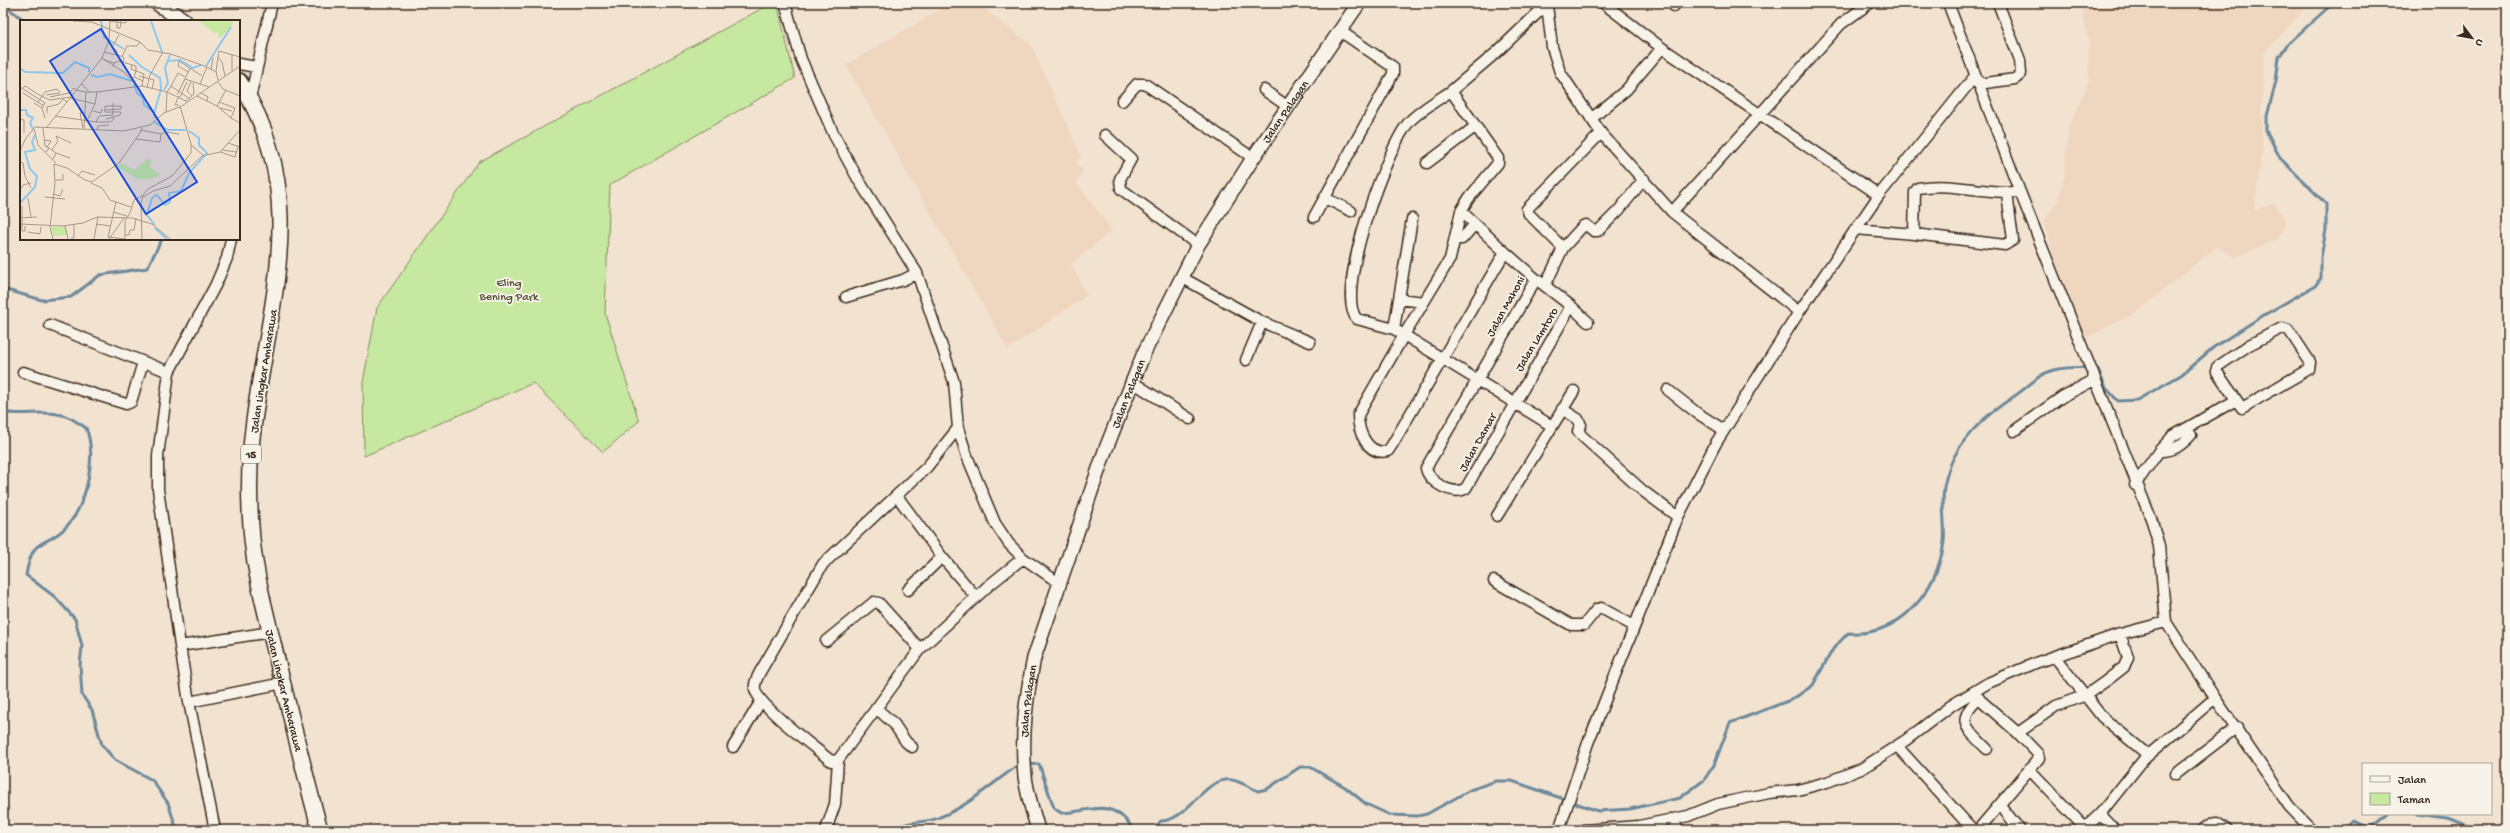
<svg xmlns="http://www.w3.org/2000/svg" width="2510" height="833" font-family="'Gochi Hand',sans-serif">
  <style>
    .built { fill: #efd6bf }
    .green { fill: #c7e8a0; stroke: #81895f }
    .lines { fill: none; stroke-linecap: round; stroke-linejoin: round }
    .stream { stroke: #6d899a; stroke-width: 3 }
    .minor-casing { stroke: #3b2a1e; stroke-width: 13 }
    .major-casing { stroke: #3b2a1e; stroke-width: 16 }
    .highway-casing { stroke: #3b2a1e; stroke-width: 18 }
    .minor { stroke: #f7f3e8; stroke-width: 10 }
    .major { stroke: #f7f3e8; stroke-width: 13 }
    .highway { stroke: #f7f3e8; stroke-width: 15 }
    .labels { text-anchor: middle; stroke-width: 3.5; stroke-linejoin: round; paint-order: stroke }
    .shield { fill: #f7f3e8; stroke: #73665b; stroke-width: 1 }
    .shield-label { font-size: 11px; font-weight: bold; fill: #3b2a1e }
    .street-label { font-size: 12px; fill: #3b2a1e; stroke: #f7f3e8 }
    .park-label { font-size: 12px; fill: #575038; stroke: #f7f3e8 }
    .inset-river { fill: none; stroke: #8ec8ed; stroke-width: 2 }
    .inset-road { fill: none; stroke: #a99889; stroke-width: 1 }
    .view { fill: #1d4ed8; fill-opacity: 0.15; stroke: #1d4ed8; stroke-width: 2 }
    .inset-edge { fill: none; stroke: #3b2a1e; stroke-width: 2 }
  </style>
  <rect width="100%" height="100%" fill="#f2e2d0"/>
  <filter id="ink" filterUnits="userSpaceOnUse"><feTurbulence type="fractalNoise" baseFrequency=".025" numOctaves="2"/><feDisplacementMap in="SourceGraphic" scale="8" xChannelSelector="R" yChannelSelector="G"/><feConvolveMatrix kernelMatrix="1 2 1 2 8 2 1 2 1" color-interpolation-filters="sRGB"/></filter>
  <g filter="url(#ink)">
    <path class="built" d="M951,3H977L1031,45L1081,156L1076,165L1083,171L1076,182L1112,230L1071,264L1087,295L1008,349L846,65Z
      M2083,3L2309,4L2264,53L2261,118L2262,150L2254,211L2275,203L2286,222L2277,239L2236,257L2216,247L2138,311L2086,338L2054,258L2045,220L2058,201L2065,175L2068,130L2089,81V41L2083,16Z"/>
    <path class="green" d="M772,3H777L795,78L610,185L605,313L639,421L603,452L533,383L364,456L363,382L377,308L479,162Z"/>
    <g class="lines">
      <path class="stream" d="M3,5L26,21
        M3,289L42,300L71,297L100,275L147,268L162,239
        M3,412C21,416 39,411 57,414C68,415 77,422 86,428C97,456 87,504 67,526C45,550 33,533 26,575L55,597L75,619L82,646L80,665L82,695L92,710L102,745L115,760L152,780L168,803L177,830
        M1027,765L1039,764L1054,808L1061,813C1094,811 1112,797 1134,830
        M2418,814L2446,818L2480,830
        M890,830C896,828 904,824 910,823C920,821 931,822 940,817C970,805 991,784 1017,766H1021
        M1152,830L1161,821C1190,820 1202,777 1232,780C1240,781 1250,788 1258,791L1267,789L1300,767H1310L1345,787L1366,804L1390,815L1417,816L1427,814L1470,790L1496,781H1512L1598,811L1630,809L1680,798L1704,780L1714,765L1730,723L1793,699L1813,685L1833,649L1848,633C1901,637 1937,591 1944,542C1946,522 1940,502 1945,482C1954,442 1984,416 2016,395C2025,389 2032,382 2040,376C2055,366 2079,367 2097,368L2106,388L2118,401L2137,400L2181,375L2214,347L2264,315L2315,286L2321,278V257L2326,230V204L2280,158L2266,130V120L2276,81L2279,57L2289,43L2333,3
        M2343,830L2353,821L2371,828L2389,814"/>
      <defs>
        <path id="minor" d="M785,3L801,59L834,135L858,179L917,273L954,382L958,428L967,456L995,523L1009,544L1023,558L1059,583
          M1548,3L1497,52L1451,91L1498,158V163L1469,198L1461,211L1450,259L1404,335L1552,426
          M1603,3L1662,48L1879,195L1975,76
          M1948,3L2020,192L2152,521L2159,546L2166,622L2215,698L2289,806L2312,830
          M1547,5L1552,47L1560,72L1601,133L1672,212L1841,24L1870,3
          M1674,6L1675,3
          M239,64L256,67
          M1978,84L2015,79L2021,74L2020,60L1998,3
          M1264,90L1287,106
          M250,98L272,3
          M1122,101L1137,84H1145L1253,158
          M1591,119L1626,90L1662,48
          M1105,135L1131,159L1120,179L1121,189L1198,245
          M1427,163L1476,126
          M1325,198L1351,211
          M1672,212L1799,312L1879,195
          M1314,217L1393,74V67L1340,31
          M1412,219L1394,329L1404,335L1358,415C1358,431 1367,456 1388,451L1392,445L1505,252L1461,211
          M1855,229L1914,234L1915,192L1918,188C1951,182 1986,194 2020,192
          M1914,234L2005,245L2013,240L2007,193
          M1455,239H1462L1475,224
          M1563,248L1529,214L1527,209L1601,133
          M1505,252L1536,279L1426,468C1428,482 1454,497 1466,488L1571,306L1536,279
          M1181,277L1262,322L1310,342
          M1545,286L1563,248L1583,226L1586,225L1594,231H1598L1619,210L1644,179
          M846,297L903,280L917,273
          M1399,299L1424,302
          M1571,306L1588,322
          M50,325L169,372
          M2282,328L2289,330L2310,362L2309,369L2242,408L2217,372V367L2249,345Z
          M1394,329L1357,319C1333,294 1387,147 1409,122C1420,110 1438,100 1451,91
          M1246,360L1262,322
          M23,372L126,404L131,402L143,362
          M1131,381L1190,419
          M1668,390L1697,413L1724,430
          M1562,409L1578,419L1581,425L1578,431L1582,436L1643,491L1678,517
          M958,428L927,467L823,564L760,672C757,678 754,683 755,689C758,706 816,748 831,761L838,760L920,649L987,587L1023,558
          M2014,431L2062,397L2094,380
          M2159,451C2173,452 2182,445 2191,435L2187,429
          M2135,485L2159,451L2173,436L2236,400
          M897,496L942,557L976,597
          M1497,516L1574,391
          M1494,581L1571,625H1584L1597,609L1601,608L1634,626
          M908,590L942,557
          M826,641L874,602L879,603L920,649
          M180,646L271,632
          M2055,657L2102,717L2148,755
          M1972,693L2018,733L2056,706L2086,695L2106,681L2124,667L2128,657L2120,634
          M1979,698C1955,721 1966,728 1987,749
          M189,702L283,683
          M876,708L894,724L906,742L912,747
          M1897,746L1973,830
          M733,747L761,701
          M2029,769L2085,828
          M2176,774L2237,727
          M2000,805L2020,830
          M2100,814L2115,830
          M1671,819L1679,830
          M215,830L189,702L180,646L158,489V456L169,372L216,284L227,258L231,239
          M826,830L835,804L838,760
          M1559,830L1588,743L1678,517L1716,443L1799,312
          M1583,830L1639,826L1688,816L1718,804L1769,793L1798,790L1827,782L1861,769L1906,740L1952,705L1988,683L2038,662L2120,634L2166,622
          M1978,830L2039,758L2038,754L2018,733
          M2083,830L2100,814L2144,759L2215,698
          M2202,830L2211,824L2217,823L2227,830"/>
        <g id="major">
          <path id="s1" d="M1038,830C1033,812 1027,794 1025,776C1021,736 1026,698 1034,658L1105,451L1144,353L1198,245L1253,158L1359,3"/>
        </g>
        <g id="highway">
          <path d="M158,3L184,21"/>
          <path id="s2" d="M239,81C317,202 262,319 251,448C249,474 249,500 251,526C253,565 264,605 273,643C288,705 303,768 320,830"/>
        </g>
      </defs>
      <use href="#minor" class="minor-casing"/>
      <use href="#major" class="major-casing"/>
      <use href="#highway" class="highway-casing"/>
      <use href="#minor" class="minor"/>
      <use href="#major" class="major"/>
      <use href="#highway" class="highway"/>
    </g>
  </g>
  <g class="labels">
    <rect class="shield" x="241" y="445" width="20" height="18" rx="3"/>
    <g class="shield-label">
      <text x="251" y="458">15</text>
    </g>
    <g class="street-label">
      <text dy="4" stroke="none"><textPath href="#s1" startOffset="779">Jalan Palagan</textPath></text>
      <text transform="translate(1505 306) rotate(-61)" y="4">Jalan Mahoni</text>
      <text transform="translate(1536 339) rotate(-59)" y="4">Jalan Lamtoro</text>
      <text transform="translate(263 371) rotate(-81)" y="4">Jalan Lingkar Ambarawa</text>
      <text dy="4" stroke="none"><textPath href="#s1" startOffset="455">Jalan Palagan</textPath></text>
      <text transform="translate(1477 442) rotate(-61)" y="4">Jalan Damar</text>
      <text dy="4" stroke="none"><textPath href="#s2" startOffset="623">Jalan Lingkar Ambarawa</textPath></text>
      <text dy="4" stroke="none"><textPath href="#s1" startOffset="131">Jalan Palagan</textPath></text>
    </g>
    <g class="park-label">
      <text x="509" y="286">Eling<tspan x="509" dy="14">Bening Park</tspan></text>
    </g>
  </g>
  <g transform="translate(20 20)">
    <rect width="220" height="220" fill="#f2e2d0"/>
    <path d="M179,1H212L213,4L201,17H198V12L194,13ZM128,139L131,140L130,147L140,155L131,159H118L97,147L101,143L114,150ZM31,207H45L47,215L33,216Z" fill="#c7e8a0"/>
    <path class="inset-river" d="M81,1L84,17L104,29M131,1L142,32M109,35L122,47L140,58L141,69L134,94L135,98M148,41L160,40L173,48L181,45M186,46L211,7M0,48L5,52L43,53L55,42L69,48V52M71,55L78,57L90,54L112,61M114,64L117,73L123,78L124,85L134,92M144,70L148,63L145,48L150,35M0,90H6L7,95L13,98L10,103L13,109M134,102L148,110H166M0,183L15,167L17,156L10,149L5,132L15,130L12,122L15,115M135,205L127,195L132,178L137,175L145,185L150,182L149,173L161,171L169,153L187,133L179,125V118L169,111M135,208L147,219"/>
    <path class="inset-road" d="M53,1L72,2L120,22L117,26H107L102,37M90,1L105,3L107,1M97,2V8H100L101,1M120,22L128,30L151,34L187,47M84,32L101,36L104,38L103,42M96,35L97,31L92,27L99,15M198,37L202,42L205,56M82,38L104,52L118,67M84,40L94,43L93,47M94,43L99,41L116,46V51L124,54L122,66M112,45L111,49L116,51L114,57L123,61M170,48L165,59L189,67M191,50L193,38M212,51V34M168,52L158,46L159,41L182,56M119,56L134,60L132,69M165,57L158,53L151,66L170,79M198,60L196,51L199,31L220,37M171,62L167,71L172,76M198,62L203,69L220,76M61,63L69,72M180,64L187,47L196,52M151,66L147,72L166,81M0,67L25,83L22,88M127,67L130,55L143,32M2,69L5,66L21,76M56,70L66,72L64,109M66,72H77L75,84M77,72L122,66L147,72L146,92M3,73L24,86M181,73L188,77L187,81M26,75L40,73M157,75L165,59M21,76L30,80L50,77M159,76L155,85H159M177,76L197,86L211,98M30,77L49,73L54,68L56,70M160,77L167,62M50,78L75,84L68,99M18,82L25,72L37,69L40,72M165,82L174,74L173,63M199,82L215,88L211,98L220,103M14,83L22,88L25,98M197,86L206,70M159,88L220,46M200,88L212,91M85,90V86H101M73,91L81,93L82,89M63,92L60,93L63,108M84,92L85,90L101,89V86M85,92H101M27,93V87L39,84L43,79L47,82M35,96L76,102L79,96L93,95V83M0,99L4,100V113M86,99L100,95L101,92M76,102H90L94,99L93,96M27,107L82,38L89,20L90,1M23,108L25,126L29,128M14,109L18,125L36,143M77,110L78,106L89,105M141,114L146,112L159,114M116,119L140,122L141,114L121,110M24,120L31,121L27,127M208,123L220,127M171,125L183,135M32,130L38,121L36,116L51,123M202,130L216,132M0,131L6,118L15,107L104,111L130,105L144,93L159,87M26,132L29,128L36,133L33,139M200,132L215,137L218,127M36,133L50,138M0,142L3,143L5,156M5,156L11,168M58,156L62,151L75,155M35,160H43V154M71,163L82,168L90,180L111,187M0,170L3,165L11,163M34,174L40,176L43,169M25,177L45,179M123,177L133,171L150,166L182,136L200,132L220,110M8,178L11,197M96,182L88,217L105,219M2,186V205M93,192L107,196M0,198L17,197M0,204L43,206L63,203L77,197L112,198L132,204L150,219M76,204L90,206M2,205V211H5V206M45,206L48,219M8,212L20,214L21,207M105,215H109L110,210H114L116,198M51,218H54V205M33,219L30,207L35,163L34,144L47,148L65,160L72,162L99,143L120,113L122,108M74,219L78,197M89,219L104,198M105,219V201L110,193L114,180L122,176M122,219L121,183L123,175L128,169L152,156L171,133V124L160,86"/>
    <path class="view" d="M81,9L177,162L126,194L30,41Z"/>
    <rect width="220" height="220" class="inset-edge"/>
  </g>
  <rect width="2510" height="833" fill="none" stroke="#f7f3e8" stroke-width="16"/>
  <rect x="8" y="8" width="2494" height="817" fill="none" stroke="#3b2a1e" stroke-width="1.5" filter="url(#ink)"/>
  <rect x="2362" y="763" width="130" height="52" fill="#f7f3e8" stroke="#aca397"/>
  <rect x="2370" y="776" width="20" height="6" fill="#f7f3e8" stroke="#aca397"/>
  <text x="2398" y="783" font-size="12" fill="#3b2a1e">Jalan</text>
  <rect x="2370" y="793" width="20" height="12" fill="#c7e8a0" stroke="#aca397"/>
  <text x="2398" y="803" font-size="12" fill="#3b2a1e">Taman</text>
  <g transform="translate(2472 38) rotate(122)" stroke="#f7f3e8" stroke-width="3" paint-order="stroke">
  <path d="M0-3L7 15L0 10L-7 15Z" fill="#3b2a1e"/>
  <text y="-6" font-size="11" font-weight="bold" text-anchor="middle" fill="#3b2a1e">U</text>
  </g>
</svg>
